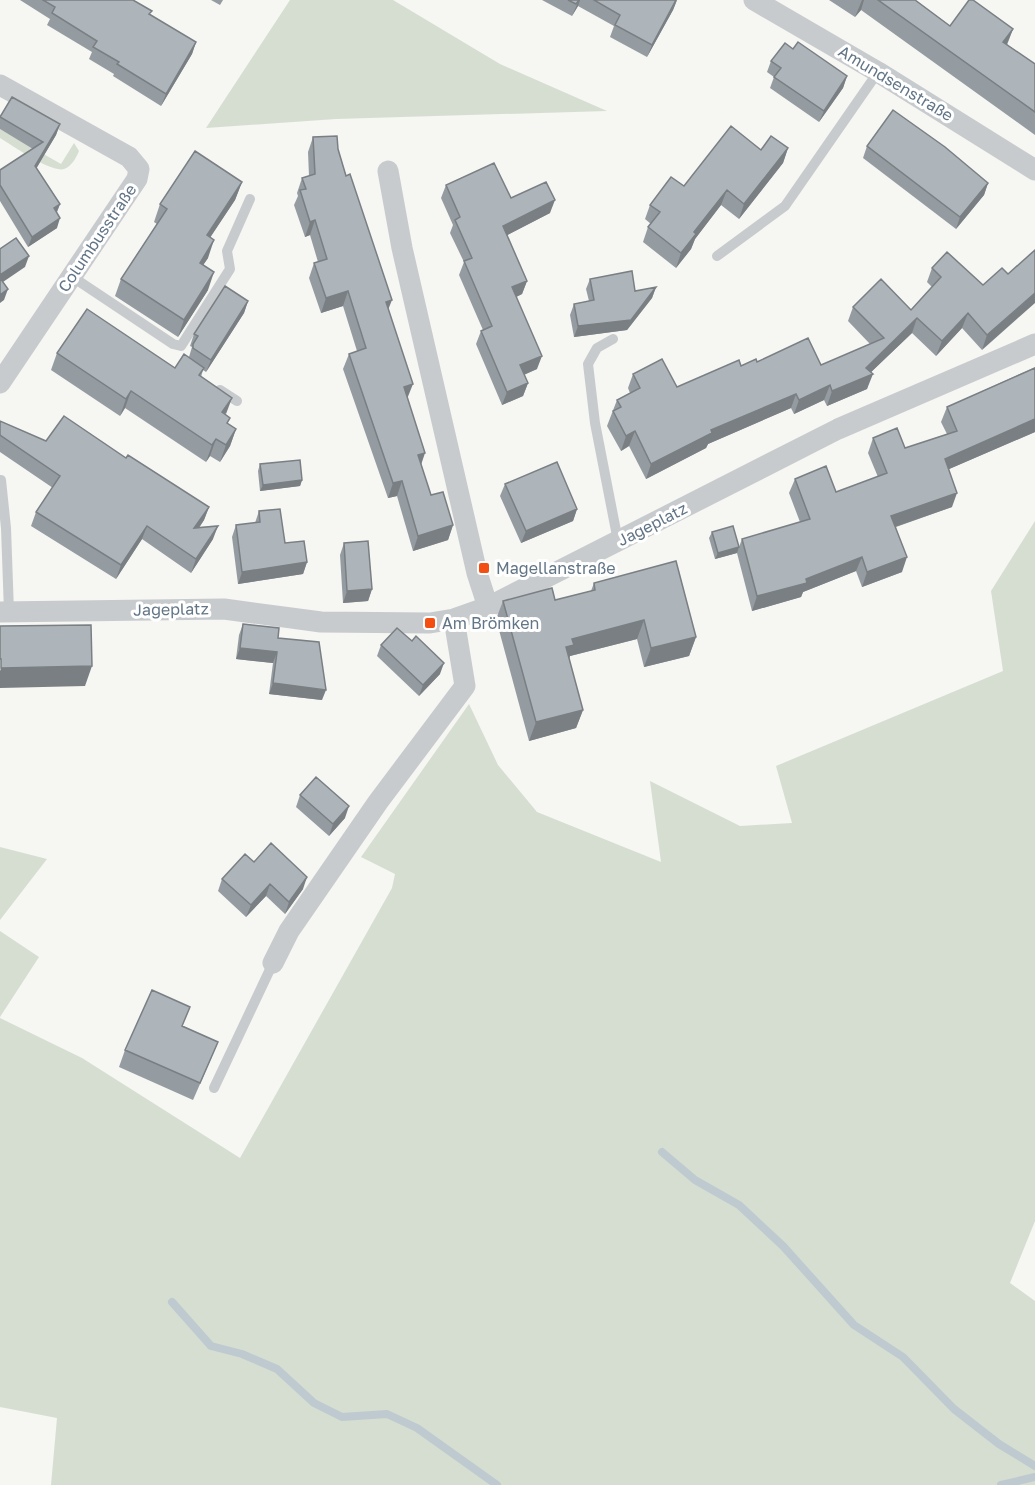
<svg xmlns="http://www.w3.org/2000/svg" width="1035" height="1485" font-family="'Golos Text',sans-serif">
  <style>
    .green { fill: #d6ded2 }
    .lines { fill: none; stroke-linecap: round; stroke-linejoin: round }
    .stream { stroke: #becacf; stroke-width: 8 }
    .service { stroke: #c8cbce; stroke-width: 10 }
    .minor { stroke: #c8cbce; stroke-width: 21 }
    .wall { fill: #959ca1 }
    .shaded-wall { fill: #797f83 }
    .building { fill: #adb5bb; stroke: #797f83; stroke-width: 1.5 }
    .poi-dot { fill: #f44f13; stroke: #fff; stroke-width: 2 }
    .labels { text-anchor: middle; stroke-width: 6; stroke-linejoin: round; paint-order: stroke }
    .street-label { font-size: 16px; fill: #627586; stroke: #fff }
    .poi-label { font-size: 16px; fill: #627586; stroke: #fff; text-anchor: start }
  </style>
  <rect width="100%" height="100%" fill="#f6f6f2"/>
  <path class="green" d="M290,0H393L500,64L607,111L336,119L206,128Z
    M0,129L61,164L74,143L79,151C76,158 72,166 64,169C51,173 12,145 0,138Z
    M1035,521V1221L1010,1283L1035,1301V1485H51L57,1418L0,1407V1018L82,1058L240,1158L392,888L395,874L361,857L469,704L498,765L537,812L661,862L650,781L740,826L792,823L776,766L1003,671L991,591Z
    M0,847L47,859L0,920Z
    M0,931L39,957L0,1017Z"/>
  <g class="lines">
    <path class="stream" d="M662,1152L695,1180L739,1205L783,1246L854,1325L903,1357L954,1409L999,1444L1035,1466
      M172,1302L211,1346L242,1354L277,1369L314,1403L342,1417L387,1414L417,1428L497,1485
      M1001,1485L1035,1477"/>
    <path class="service" d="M717,256L785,206L878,72
      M71,276L173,344L181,346L230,269L227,251L250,199
      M613,339L597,348L588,364L595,423L618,541
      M220,390L237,401
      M1,480L6,528L9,612
      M214,1088L273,963"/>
    <path class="minor" d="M754,0L878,72L1035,170
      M0,85L129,157L139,169L137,179L0,383
      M388,171L402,248L477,573L488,607
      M0,612L224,609L321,622L430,623L454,619L488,607L838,429L1035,344
      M273,963L289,931L378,802L465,686L454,619"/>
  </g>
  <path class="wall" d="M20,0H133L150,15L196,42L192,54L161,106L113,76L114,74L89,59L92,52L47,25L50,19Z
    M211,0H223L220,5Z
    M542,0H677L673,10L647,57L610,37L614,26L578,6L572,16Z
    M829,0H915L950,26L1013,29L1007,45L1035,64V135L861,10L855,17Z
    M771,61L847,76L843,88L819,122L770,88L774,77L767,72Z
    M0,116L60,124L56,135L36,168L60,204L57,212V228L28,247L0,201V170L33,149L0,129Z
    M313,137L338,149L388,310L421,464L431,495L453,525L448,540L413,551L397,496L388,498L343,369L349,354L357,351L343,306L321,313L309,278L314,263L318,262L310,235L305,237L294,205L298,196L297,193L302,178L309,176L308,152Z
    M867,146L988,183L984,195L956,229L863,158Z
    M788,148L783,163L739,219L721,205L695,239L691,249L676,268L643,242L648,227L651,224L645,219L650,205L684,186L761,150Z
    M242,182L235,200L210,237L208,258L203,265L208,290L178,337L115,296L121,279L157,224L154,222L160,204Z
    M446,185L511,198L550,213L507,235L527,281L522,294L516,297L537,369L524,375L528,383L523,396L502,405L476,344L481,331L483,330L459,275L464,262L450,233L453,225L441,198Z
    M1035,250L982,350L962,328L936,356L912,333L871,372L867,389L827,406L824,400L794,414L791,408L708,444L706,448L646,479L629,446L621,451L607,426L617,400L630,393L628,388L633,374L677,387L741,366L757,362L821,365L870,344L848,321L853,307L911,310L932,287L927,282L932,268L983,285L1008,274Z
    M590,279L635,291L656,287L652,298L627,330L574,337L570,315L574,304L589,301L586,289Z
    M248,301L244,313L206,372L203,370L201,377L226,415L228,424L236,429L230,446L220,462L210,456L206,462L125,408L120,416L51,370L57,353L175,368L189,357L192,347L190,346L194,334Z
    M1035,367V432L949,469L952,507L896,527L902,572L862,587L856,571L803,592L801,597L752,611L737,553L715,559L709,538L712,532L739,547L742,539L800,522L789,493L795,479L836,492L878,477L868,453L873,438L905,448L947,434L941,422L947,407Z
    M0,421L46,441L126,458L209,507L204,520L199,528L213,539L191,573L142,539L116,579L31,526L36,512L53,488L0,452Z
    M260,464L302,480L300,486L260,491L258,471Z
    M505,484L577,509L573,521L521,543L500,496Z
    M259,511L285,543L307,562L303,574L238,584L232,537L236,525L255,523Z
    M344,543L372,589L368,601L343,603L340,555Z
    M594,583L696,637L689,656L644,667L637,639L570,656L569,659L583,710L576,728L529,741L496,619L503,601L555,600L591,591Z
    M243,624L278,638L322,700L269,694L273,663L236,659L239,635Z
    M381,645L440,674L419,696L377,656Z
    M300,795L345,818L329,836L296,807Z
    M254,862L303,889L285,914L266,896L246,917L218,891L222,879Z
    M183,1026L218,1042L211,1059L193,1100L119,1067L125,1050Z"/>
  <path class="shaded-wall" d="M579,0H580L578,6L572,16Z
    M677,0L673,10L647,57L652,45Z
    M862,0H864L861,10L855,17Z
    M1013,29L1006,46L1003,42Z
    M196,42L192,54L161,106L166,94Z
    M847,76L843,88L819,122L824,111Z
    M60,124L56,135L32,176L35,166Z
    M788,148L783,163L739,219L744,204Z
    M242,182L235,200L200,253L207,235Z
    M988,183L984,195L956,229L960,217Z
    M727,190L721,205L695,239L691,249L676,268L681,253L694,232Z
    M555,200L550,213L498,240L503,226Z
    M60,204L56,214L54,208Z
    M60,218L57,228L28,247L32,237Z
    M315,220L310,235L305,237L310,222Z
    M214,240L208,258L193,280L200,263Z
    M29,256L25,267L0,284V275Z
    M214,272L208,290L178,337L184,320Z
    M527,281L522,294L508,301L512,287Z
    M656,287L652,298L627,330L574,337L578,326Z
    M8,289L4,300L0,303V295Z
    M348,291L343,306L321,313L326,298Z
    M1035,293V303L982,350L987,335Z
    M392,300L386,315V302Z
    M248,301L244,313L206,372L211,360Z
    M968,313L962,328L936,356L942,341Z
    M917,318L912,333L867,376L873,374L867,389L827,406L832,391L866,368Z
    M542,356L537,369L516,378L520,365Z
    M528,383L523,396L502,405L507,392Z
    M413,384L407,399L404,387Z
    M830,385L824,400L794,414L799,400Z
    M131,391L125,408L120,416L126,399Z
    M796,394L791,408L708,444L706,448L646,479L651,464L711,430Z
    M232,398L226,414L222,412Z
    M1035,419V432L940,473L945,459Z
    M236,429L230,446L220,462L226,445Z
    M635,431L629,446L621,451L626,436Z
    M216,439L210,456L206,462L212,445Z
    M425,453L420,468L418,455Z
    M302,480L300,486L260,491L263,485Z
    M402,481L397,496L388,498L393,483Z
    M957,493L952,507L886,530L891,516Z
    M209,507L204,520L189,542L194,528Z
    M577,509L573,521L521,543L526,531Z
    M453,525L448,540L413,551L418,536Z
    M147,526L142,539L116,579L121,565Z
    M218,526L213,539L191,573L196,559Z
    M739,547L737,553L715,559L718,553Z
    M862,557L856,571L803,592L801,597L752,611L757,596L806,579Z
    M907,557L902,572L862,587L867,572Z
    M307,562L303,574L238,584L242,572Z
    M372,589L368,601L343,603L347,591Z
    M644,620L637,639L570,656L567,664L566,647L572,639Z
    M696,637L689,656L644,667L651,648Z
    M240,648L277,652L273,663L236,659Z
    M444,663L440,674L419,696L423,685Z
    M92,666L85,686L0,688V671L1,668Z
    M273,683L326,690L322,700L269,694Z
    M583,710L576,728L529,741L536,722Z
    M349,806L345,818L329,836L333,824Z
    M307,877L303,889L285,914L289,902Z
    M270,884L266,896L246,917L251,905Z"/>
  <path class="building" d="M43,0H133L152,11L149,14L196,42L166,94L117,64L119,62L93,47L97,41L52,13L55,7Z
    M568,0H579L576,4Z
    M594,0H676L652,45L615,25L620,15Z
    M878,0H915L950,26L969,0H973L1013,29L1003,42L1035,64V112Z
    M798,42L847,76L824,111L774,77L781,68L771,61L785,43L793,49Z
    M12,97L60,124L35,166L60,204L54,208L60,218L32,237L0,185V170L43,142L0,117Z
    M893,110L945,147L988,183L960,217L867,146Z
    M731,126L761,150L771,136L788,148L744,204L727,190L694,232L696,234L681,253L648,227L660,212L650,205L671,177L684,186Z
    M337,136L338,149L346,176L350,174L392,300L386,302L413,384L404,387L425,453L418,455L431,495L443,492L453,525L418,536L402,481L393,483L349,354L366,348L348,291L326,298L314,263L327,259L315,220L310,222L300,190L306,189L302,178L315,174L313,137Z
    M195,151L242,182L207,235L214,240L200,263L214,272L184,320L121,279L167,209L160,204Z
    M494,163L511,198L546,182L555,200L503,226L527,281L512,287L542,356L520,365L528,383L507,392L481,331L492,326L464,261L472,258L455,220L460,217L446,185Z
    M16,238L29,256L0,275V249Z
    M1035,250V293L987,335L968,313L942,341L917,318L866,368L873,374L832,391L830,385L799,400L796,394L711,430L712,433L651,464L635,431L626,436L613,411L621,407L617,400L640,388L633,374L662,359L677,387L739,360L741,366L756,359L757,362L808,338L821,365L884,338L853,307L881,279L911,310L941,277L932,268L947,252L983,285L1002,268L1008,274Z
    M632,271L635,291L656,287L631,320L578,326L574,304L594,300L590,279Z
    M0,278L8,289L0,295Z
    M225,286L248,301L211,360L193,348V344L198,336L194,334Z
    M87,309L175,368L184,354L204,368L199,375L232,398L222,412L230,418L227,423L236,429L226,445L216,439L212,445L131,391L126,399L57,353Z
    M1035,368V419L945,459L957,493L891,516L907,557L867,572L862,557L806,579L807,583L757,596L742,539L810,519L795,479L826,466L836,492L887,473L873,438L897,428L905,448L957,431L947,407Z
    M64,416L126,458L128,455L209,507L194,528L218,526L196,559L147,526L121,565L36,512L60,476L0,435V421L46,441Z
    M300,460L302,480L263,485L260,464Z
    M557,462L577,509L526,531L505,484Z
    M280,509L285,543L304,541L307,562L242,572L236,525L260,522L259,511Z
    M733,526L739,547L718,553L712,532Z
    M368,541L372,589L347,591L344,543Z
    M676,561L696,637L651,648L644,620L572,639L574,645L566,647L583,710L536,722L503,601L552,588L555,600L595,590L594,583Z
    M243,624L279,628L278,638L319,642L326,690L273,683L277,652L240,648Z
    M91,625L92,666L1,668V659H0V626Z
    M397,628L412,641L416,636L444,663L423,685L381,645Z
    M316,777L349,806L333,824L300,795Z
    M271,843L307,877L289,902L270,884L251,905L222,879L245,854L254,862Z
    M152,990L190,1007L182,1026L218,1042L200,1083L125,1050Z"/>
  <g class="poi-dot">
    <rect x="478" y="562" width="12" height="12" rx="3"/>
    <rect x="424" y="617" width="12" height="12" rx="3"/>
  </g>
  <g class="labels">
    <g class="street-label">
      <text transform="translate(896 83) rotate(31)" y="6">Amundsenstraße</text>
      <text transform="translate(97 238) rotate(-56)" y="6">Columbusstraße</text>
      <text transform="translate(652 524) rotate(-27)" y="6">Jageplatz</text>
      <text transform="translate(171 609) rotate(-1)" y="6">Jageplatz</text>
    </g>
    <g class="poi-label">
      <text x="496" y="574">Magellanstraße</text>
      <text x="442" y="629">Am Brömken</text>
    </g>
  </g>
</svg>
